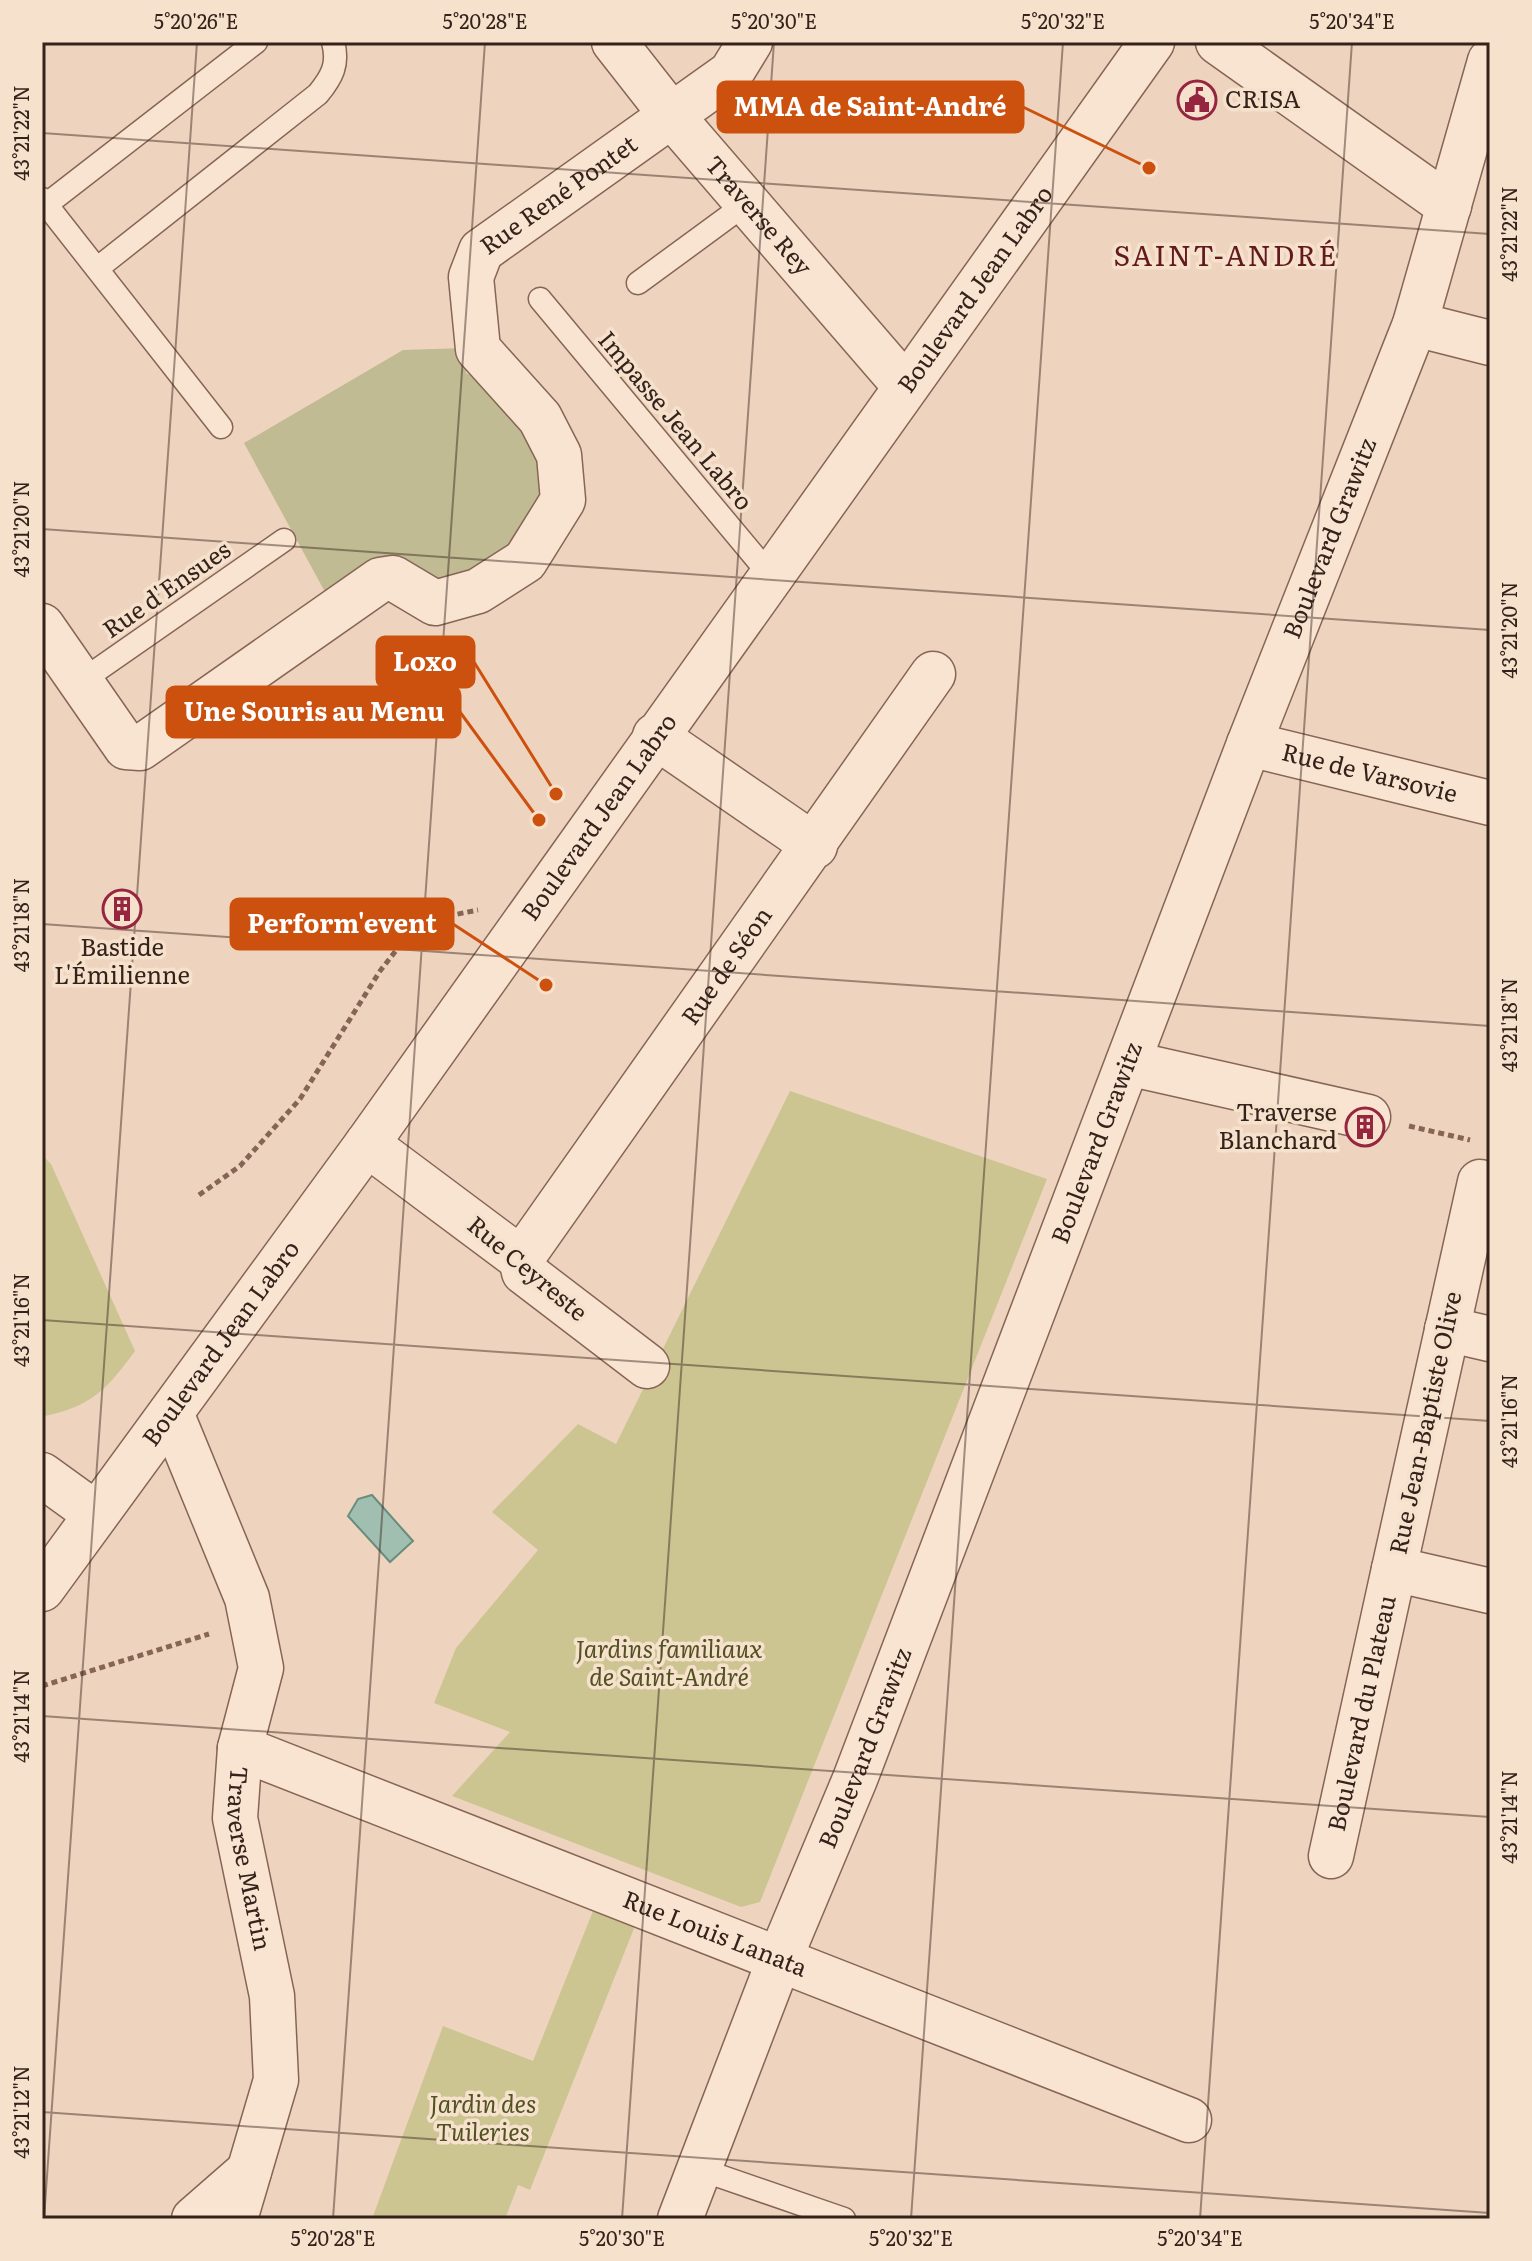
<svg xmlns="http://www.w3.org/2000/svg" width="1532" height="2261" font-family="Literata,serif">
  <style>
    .green { fill: #ccc592 }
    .cemetery { fill: #c0bb92 }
    .water { fill: #a1bfb0; stroke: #698d7c; stroke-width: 2 }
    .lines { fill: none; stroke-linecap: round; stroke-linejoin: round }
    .service-casing { stroke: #866556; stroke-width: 25 }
    .minor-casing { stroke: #866556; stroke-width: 47 }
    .path { stroke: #866556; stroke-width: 5; stroke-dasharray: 6 4; stroke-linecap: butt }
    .service { stroke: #f9e4d1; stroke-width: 22 }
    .minor { stroke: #f9e4d1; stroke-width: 44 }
    .ticks { fill: none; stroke: #35221b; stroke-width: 2; stroke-opacity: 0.45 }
    .labels { text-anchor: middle; stroke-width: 7; stroke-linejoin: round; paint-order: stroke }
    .poi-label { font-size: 24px; fill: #35221b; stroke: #f6e1cd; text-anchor: start }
    .street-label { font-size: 24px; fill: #35221b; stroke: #f6e1cd }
    .park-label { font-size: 24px; font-style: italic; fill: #515222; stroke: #f6e1cd }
    .quarter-label { font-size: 28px; letter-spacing: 2px; fill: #631a1c; stroke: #f6e1cd }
    .leader { fill: none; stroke: #cd510e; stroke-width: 3 }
    .callout-dot { fill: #cd510e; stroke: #f6e1cd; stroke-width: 3 }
    .callout { fill: #cd510e; stroke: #cd510e; stroke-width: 3 }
    .callout-label { font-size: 26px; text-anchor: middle; font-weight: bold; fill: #fff }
    .neatline { fill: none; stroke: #35221b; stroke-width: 3 }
    .ticks-label { font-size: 20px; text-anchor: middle; fill: #35221b }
  </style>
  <rect width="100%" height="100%" fill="#eed4be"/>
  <path class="green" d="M790,1091L1047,1179L760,1902L741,1907L452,1796L510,1732L434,1703L456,1648L538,1550L492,1512L578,1424L616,1444Z
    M42,1155L51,1164L135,1351C107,1389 92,1406 45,1416L42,1415Z
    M593,1911L635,1926L530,2190L518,2185L505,2219H372L443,2026L533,2061Z"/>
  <path class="cemetery" d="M464,348L466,373L505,393L551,467L536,529L485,572L331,603L244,443L403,350Z"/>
  <path class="water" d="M372,1495L413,1541L390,1562L348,1516L358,1499Z"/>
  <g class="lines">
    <defs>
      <path id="service" d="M42,199L221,427
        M47,204L256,42
        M99,267L318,94C332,77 339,64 333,42
        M638,283L747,203
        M540,299L770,575
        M80,682L284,540
        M699,2169L844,2219"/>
      <g id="minor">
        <path id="s1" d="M614,42L672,116L905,386"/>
        <path d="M1218,42L1449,206"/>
        <path d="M1415,324L1490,343"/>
        <path id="s2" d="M42,626L126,747L140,748L380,580L393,578L435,603L478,591L525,561L563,500L559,455L540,418L478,349L471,277L481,251L731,73L750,42"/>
        <path d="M655,736L815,846"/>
        <path id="s3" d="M1249,744L1490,803"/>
        <path d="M1128,1063L1368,1117"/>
        <path d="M367,1144L521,1259L524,1272L647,1366"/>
        <path d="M1480,1182L1394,1569L1490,1591"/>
        <path id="s4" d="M521,1259L933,674"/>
        <path d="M1447,1329L1490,1339"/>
        <path id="s5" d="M171,1413L247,1598L261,1668L240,1748L235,1818L272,1996L276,2080L235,2219"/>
        <path d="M42,1475L96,1514"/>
        <path id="s6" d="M42,1589L367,1144L1152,42"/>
        <path id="s7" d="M240,1748L1189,2120"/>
        <path id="s8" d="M1331,1856L1394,1569"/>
        <path d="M194,2219L249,2171"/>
        <path id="s9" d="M680,2219L780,1958L855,1779L1249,744L1415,324L1490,61"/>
      </g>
    </defs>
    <use href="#service" class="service-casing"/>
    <use href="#minor" class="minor-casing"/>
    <path class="path" d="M1409,1126L1470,1140
      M199,1195L240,1166L300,1099L380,971L405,939L453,915L478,910
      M42,1686L209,1634"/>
    <use href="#service" class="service"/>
    <use href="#minor" class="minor"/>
  </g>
  <path class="ticks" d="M42,133L1490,234M42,529L1490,630M42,924L1490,1026M42,1320L1490,1421M42,1716L1490,1817M42,2112L1490,2213M44,2219L197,42M333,2219L485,42M622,2219L774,42M911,2219L1063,42M1200,2219L1352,42M1488,2219L1490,2197"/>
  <defs>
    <symbol id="civic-ring" viewBox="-11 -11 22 22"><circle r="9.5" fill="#f6e1cd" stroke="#962640" stroke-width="1.5"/><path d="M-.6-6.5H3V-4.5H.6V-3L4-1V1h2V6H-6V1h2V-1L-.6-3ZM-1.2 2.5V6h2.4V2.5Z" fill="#962640"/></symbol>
    <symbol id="building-ring" viewBox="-11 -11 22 22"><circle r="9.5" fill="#f6e1cd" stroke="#962640" stroke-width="1.5"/><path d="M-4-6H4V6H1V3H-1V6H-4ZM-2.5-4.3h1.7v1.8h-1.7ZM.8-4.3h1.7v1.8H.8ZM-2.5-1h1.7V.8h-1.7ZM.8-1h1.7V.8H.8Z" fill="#962640"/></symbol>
  </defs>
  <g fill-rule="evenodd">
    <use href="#civic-ring" x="1175" y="78" width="44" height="44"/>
    <use href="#building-ring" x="100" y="887" width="44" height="44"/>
    <use href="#building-ring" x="1343" y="1105" width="44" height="44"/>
  </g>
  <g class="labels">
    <g class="poi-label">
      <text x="1225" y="108">CRISA</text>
      <text x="122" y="956" text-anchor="middle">Bastide<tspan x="122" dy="28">L'Émilienne</tspan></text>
      <text x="1337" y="1121" text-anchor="end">Traverse<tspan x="1337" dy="28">Blanchard</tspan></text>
    </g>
    <g class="street-label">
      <text dy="8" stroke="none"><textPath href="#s2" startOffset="1064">Rue René Pontet</textPath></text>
      <text dy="8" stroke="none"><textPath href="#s1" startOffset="226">Traverse Rey</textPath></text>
      <text dy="8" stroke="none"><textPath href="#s6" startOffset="1600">Boulevard Jean Labro</textPath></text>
      <text transform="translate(675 421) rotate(50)" y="8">Impasse Jean Labro</text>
      <text dy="8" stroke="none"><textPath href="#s9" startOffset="1802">Boulevard Grawitz</textPath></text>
      <text transform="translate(167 590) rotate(-35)" y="8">Rue d'Ensues</text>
      <text dy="8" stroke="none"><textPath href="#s3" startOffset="124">Rue de Varsovie</textPath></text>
      <text dy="8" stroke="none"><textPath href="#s6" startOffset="952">Boulevard Jean Labro</textPath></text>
      <text dy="8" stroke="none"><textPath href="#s4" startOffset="358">Rue de Séon</textPath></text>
      <text dy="8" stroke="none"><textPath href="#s9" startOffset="1154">Boulevard Grawitz</textPath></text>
      <text transform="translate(527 1269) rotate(40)" y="8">Rue Ceyreste</text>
      <text dy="8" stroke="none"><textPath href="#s6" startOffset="304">Boulevard Jean Labro</textPath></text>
      <text transform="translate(1426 1423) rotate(-78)" y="8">Rue Jean-Baptiste Olive</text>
      <text dy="8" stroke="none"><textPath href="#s8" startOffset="146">Boulevard du Plateau</textPath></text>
      <text dy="8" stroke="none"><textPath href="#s9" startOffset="506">Boulevard Grawitz</textPath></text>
      <text dy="8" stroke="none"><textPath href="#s5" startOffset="466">Traverse Martin</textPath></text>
      <text dy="8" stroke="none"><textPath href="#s7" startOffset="510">Rue Louis Lanata</textPath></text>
    </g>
    <g class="park-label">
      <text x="669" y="1658">Jardins familiaux<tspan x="669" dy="28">de Saint-André</tspan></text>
      <text x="483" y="2113">Jardin des<tspan x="483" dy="28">Tuileries</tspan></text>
    </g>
    <g class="quarter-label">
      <text x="1226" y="266">SAINT-ANDRÉ</text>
    </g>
  </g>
  <path class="leader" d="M1149 168L1023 107M556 794L474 662M539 820L460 712M546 985L453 924"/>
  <g class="callout-dot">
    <circle cx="1149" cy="168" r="8"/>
    <circle cx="556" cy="794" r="8"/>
    <circle cx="539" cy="820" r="8"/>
    <circle cx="546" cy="985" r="8"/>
  </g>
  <g class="callout">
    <rect x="718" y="82" width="305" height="50" rx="8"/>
    <rect x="377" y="637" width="97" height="50" rx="8"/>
    <rect x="167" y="687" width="293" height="50" rx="8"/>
    <rect x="231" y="899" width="222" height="50" rx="8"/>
  </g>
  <g class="callout-label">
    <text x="870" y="116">MMA de Saint-André</text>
    <text x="425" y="671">Loxo</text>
    <text x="314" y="721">Une Souris au Menu</text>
    <text x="342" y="933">Perform'event</text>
  </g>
  <rect width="1532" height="2261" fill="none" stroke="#f6e1cd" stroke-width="88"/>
  <rect x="44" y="44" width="1444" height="2173" class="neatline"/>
  <g class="ticks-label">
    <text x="196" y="29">5°20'26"E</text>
    <text x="485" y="29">5°20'28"E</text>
    <text x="774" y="29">5°20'30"E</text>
    <text x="1063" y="29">5°20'32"E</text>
    <text x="1352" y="29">5°20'34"E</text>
    <text transform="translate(22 133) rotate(-90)" y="7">43°21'22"N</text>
    <text transform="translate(1510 234) rotate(-90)" y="7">43°21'22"N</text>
    <text transform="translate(22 529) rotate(-90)" y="7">43°21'20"N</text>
    <text transform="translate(1510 630) rotate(-90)" y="7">43°21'20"N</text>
    <text transform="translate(22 925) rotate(-90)" y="7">43°21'18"N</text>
    <text transform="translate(1510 1025) rotate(-90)" y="7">43°21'18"N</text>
    <text transform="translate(22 1320) rotate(-90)" y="7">43°21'16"N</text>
    <text transform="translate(1510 1421) rotate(-90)" y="7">43°21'16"N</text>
    <text transform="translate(22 1716) rotate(-90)" y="7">43°21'14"N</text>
    <text transform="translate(1510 1817) rotate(-90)" y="7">43°21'14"N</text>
    <text transform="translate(22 2112) rotate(-90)" y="7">43°21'12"N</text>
    <text x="333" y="2246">5°20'28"E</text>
    <text x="622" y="2246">5°20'30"E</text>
    <text x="911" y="2246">5°20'32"E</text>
    <text x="1200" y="2246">5°20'34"E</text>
  </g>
</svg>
